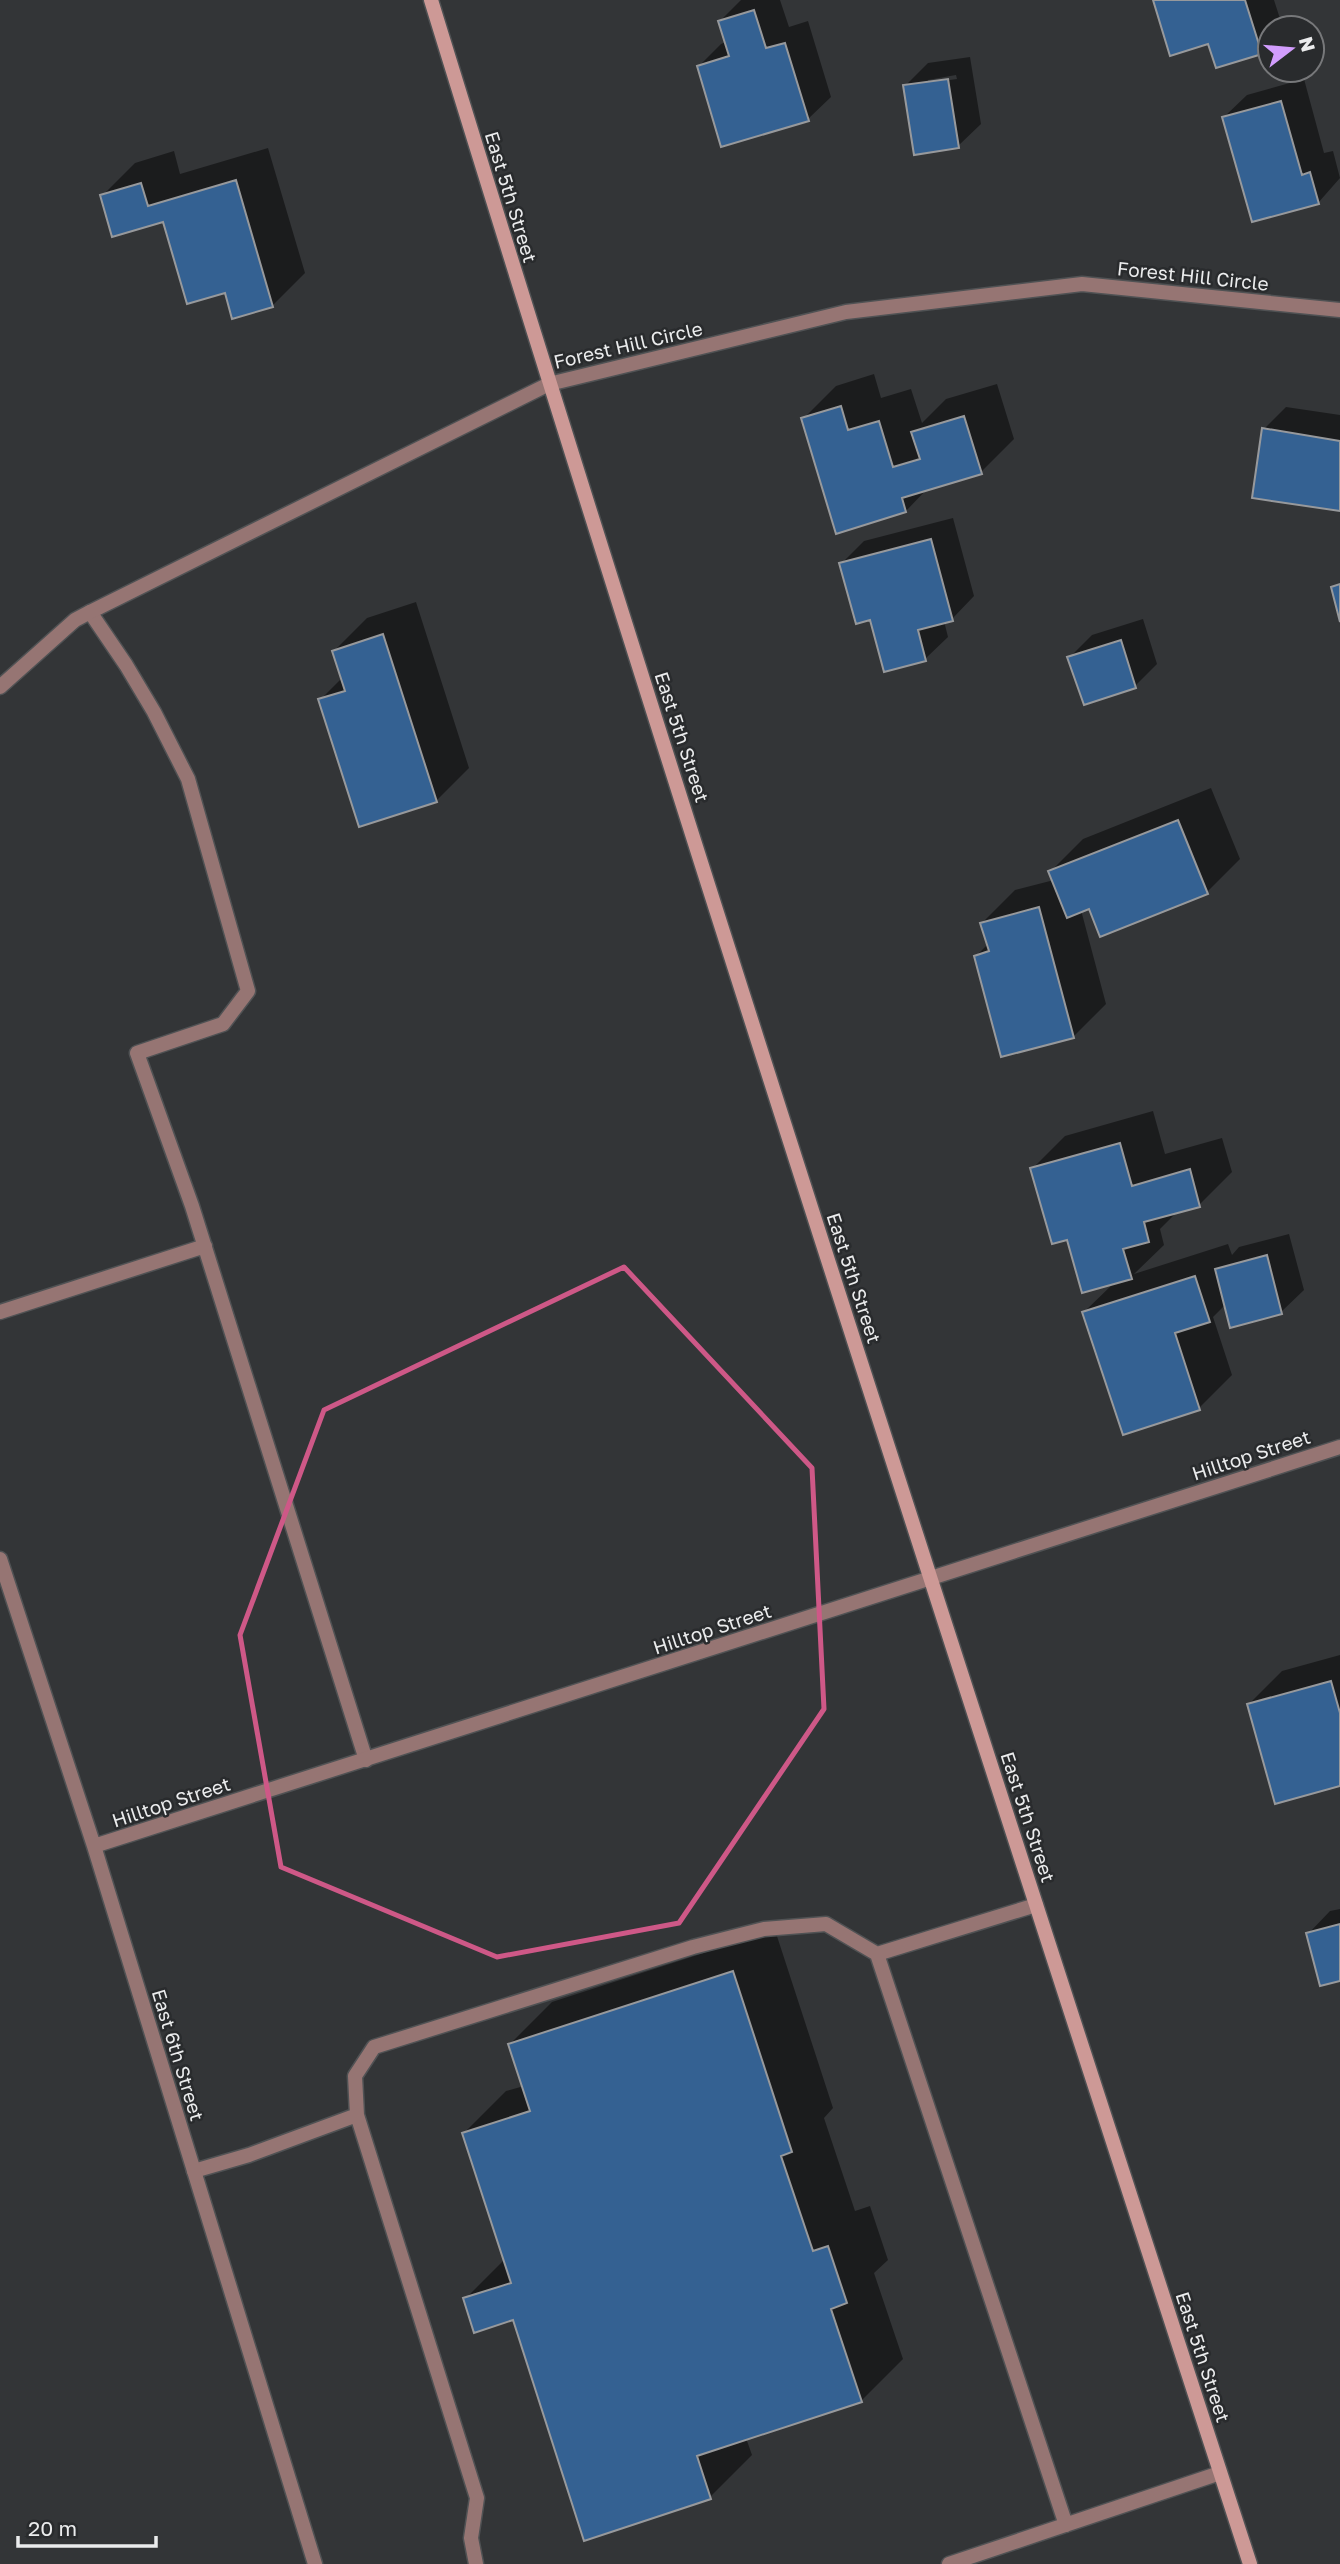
<svg xmlns="http://www.w3.org/2000/svg" width="1340" height="2564" font-family="'Golos Text',sans-serif">
  <style>
    .shadow { fill: #0007; fill-rule: evenodd }
    .building { fill: #346192; stroke: #97999c; stroke-width: 2 }
    .lines { fill: none; stroke-linecap: round; stroke-linejoin: round }
    .lane-casing { stroke: #505254; stroke-width: 17 }
    .street-casing { stroke: #505254; stroke-width: 17 }
    .secondary-casing { stroke: #505254; stroke-width: 17 }
    .lane { stroke: #967573; stroke-width: 14 }
    .street { stroke: #967573; stroke-width: 14 }
    .secondary { stroke: #cd9996; stroke-width: 14 }
    .marked { fill: none; stroke: #ce5887; stroke-width: 5; stroke-linejoin: round }
    .labels { text-anchor: middle; stroke-width: 5; stroke-linejoin: round; paint-order: stroke }
    .street-label { font-size: 19px; fill: #ebeced; stroke: #292b2d }
  </style>
  <rect width="100%" height="100%" fill="#333537"/>
  <path class="shadow" d="M741,0H780L789,27L808,21L831,97L808,119L698,67L721,44L726,42L720,21Z
    M1155,0H1274L1283,28H1270V44L1261,52L1210,42Z
    M970,57L981,124L958,146L905,86L928,63ZM956,75L957,79L928,83V80Z
    M1304,79L1324,153L1333,151L1340,178L1318,203L1224,117L1247,95Z
    M268,148L305,273L272,306L226,291L165,220L102,196L135,163L174,151L180,174Z
    M874,374L881,398L911,389L922,423L946,399L997,384L1014,439L981,472L928,488L906,511L803,419L836,386Z
    M1286,407L1340,415V509L1264,429Z
    M953,518L974,596L952,619L944,621L948,637L925,659L871,618L841,564L864,541Z
    M416,602L469,768L436,801L320,700L343,677L334,651L367,618Z
    M1143,619L1157,664L1135,686L1069,658L1092,635Z
    M1211,788L1240,859L1207,892L1090,907L1081,910L1106,1004L1073,1037L976,956L988,944L982,923L1015,890L1054,880L1050,872L1083,839Z
    M1153,1111L1165,1154L1222,1138L1232,1172L1199,1205L1178,1211L1160,1229L1164,1245L1134,1274L1228,1244L1232,1255L1239,1247L1289,1234L1304,1290L1281,1312L1226,1304L1213,1317L1232,1375L1199,1408L1084,1312L1115,1282L1068,1238L1032,1169L1065,1136Z
    M1340,1655V1785L1249,1704L1282,1671Z
    M1340,1909V1979L1308,1934L1330,1911Z
    M775,1930L833,2108L824,2118L855,2211L870,2206L888,2260L874,2273L903,2359L861,2401L746,2438L752,2455L710,2497L514,2318L465,2299L505,2259L464,2133L506,2091L524,2086L510,2044L552,2002Z"/>
  <path class="building" d="M1153,0H1245L1262,54L1216,68L1208,44L1170,56Z
    M754,10L766,48L785,43L809,121L721,147L697,66L729,56L718,21Z
    M948,79L959,148L914,155L903,85Z
    M1281,101L1302,175L1310,172L1319,204L1252,222L1222,117Z
    M236,180L273,307L232,319L225,293L187,304L163,222L112,237L100,195L141,183L148,206Z
    M841,406L848,430L879,421L893,467L920,459L911,432L964,416L982,474L902,498L906,512L836,534L801,418Z
    M1262,428L1340,441V511L1252,498Z
    M931,539L953,621L918,630L926,661L884,672L870,620L856,624L839,563Z
    M1340,584V622L1331,587Z
    M383,634L437,802L359,827L318,699L345,691L332,651Z
    M1121,640L1136,688L1084,705L1067,657Z
    M1178,820L1208,894L1100,937L1089,909L1067,918L1048,871Z
    M1039,907L1074,1038L1001,1057L974,956L989,951L980,923Z
    M1120,1143L1132,1186L1190,1169L1200,1207L1144,1222L1149,1242L1123,1249L1132,1279L1082,1293L1067,1240L1052,1244L1030,1168Z
    M1267,1255L1282,1314L1230,1328L1215,1269Z
    M1195,1276L1210,1322L1175,1333L1200,1410L1123,1435L1082,1312Z
    M1331,1681L1340,1713V1786L1275,1804L1247,1704Z
    M1340,1924V1981L1320,1986L1306,1933Z
    M733,1971L792,2152L781,2156L813,2251L828,2246L847,2303L831,2309L862,2402L697,2456L711,2499L584,2541L513,2320L474,2333L463,2298L511,2283L462,2133L530,2111L508,2044Z"/>
  <g class="lines">
    <defs>
      <path id="lane" d="M90,612L126,665L154,712L188,779L248,991L223,1024L137,1053L192,1206L366,1760
        M0,1312L205,1246
        M877,1954L1066,2525
        M357,2115L477,2498L471,2538L476,2564
        M194,2171L249,2155L357,2115L355,2076L374,2047L693,1947L764,1929L826,1924L877,1954L1036,1905
        M949,2564L1220,2473"/>
      <path id="street" d="M0,687L75,620L90,612L549,384L846,312L1082,284L1340,310
        M0,1559L94,1846L315,2564
        M94,1846L1340,1447"/>
      <path id="secondary" d="M431,0C695,858 973,1711 1250,2564"/>
    </defs>
    <use href="#lane" class="lane-casing"/>
    <use href="#street" class="street-casing"/>
    <use href="#secondary" class="secondary-casing"/>
    <use href="#lane" class="lane"/>
    <use href="#street" class="street"/>
    <use href="#secondary" class="secondary"/>
  </g>
  <path class="marked" d="M624,1267L812,1468L824,1709L679,1923L497,1957L281,1867L240,1635L324,1410Z"/>
  <g class="labels">
    <g class="street-label">
      <text transform="translate(511 197) rotate(73)" y="7">East 5th Street</text>
      <text transform="translate(1193 276) rotate(6)" y="7">Forest Hill Circle</text>
      <text transform="translate(628 345) rotate(-13)" y="7">Forest Hill Circle</text>
      <text transform="translate(682 737) rotate(72)" y="7">East 5th Street</text>
      <text transform="translate(854 1278) rotate(72)" y="7">East 5th Street</text>
      <text transform="translate(1251 1455) rotate(-18)" y="7">Hilltop Street</text>
      <text transform="translate(712 1629) rotate(-18)" y="7">Hilltop Street</text>
      <text transform="translate(171 1802) rotate(-18)" y="7">Hilltop Street</text>
      <text transform="translate(1028 1817) rotate(72)" y="7">East 5th Street</text>
      <text transform="translate(178 2055) rotate(73)" y="7">East 6th Street</text>
      <text transform="translate(1203 2357) rotate(72)" y="7">East 5th Street</text>
    </g>
  </g>
  <g transform="translate(1291 49) rotate(74)"><circle r="33" fill="#292b2d" stroke="#77787a" stroke-width="2"/>
  <path d="M0-5L12 26L0 18L-12 26Z" fill="#d29dfd"/>
  <text y="-10" font-size="19" font-weight="bold" text-anchor="middle" fill="#ebeced">N</text>
  </g>
  <path d="M18 2536v10h138v-10" fill="none" stroke="#ebeced" stroke-width="3.5"/>
  <text x="28" y="2536" font-size="21" fill="#ebeced" stroke="#292b2d" stroke-width="5" paint-order="stroke">20 m</text>
</svg>
